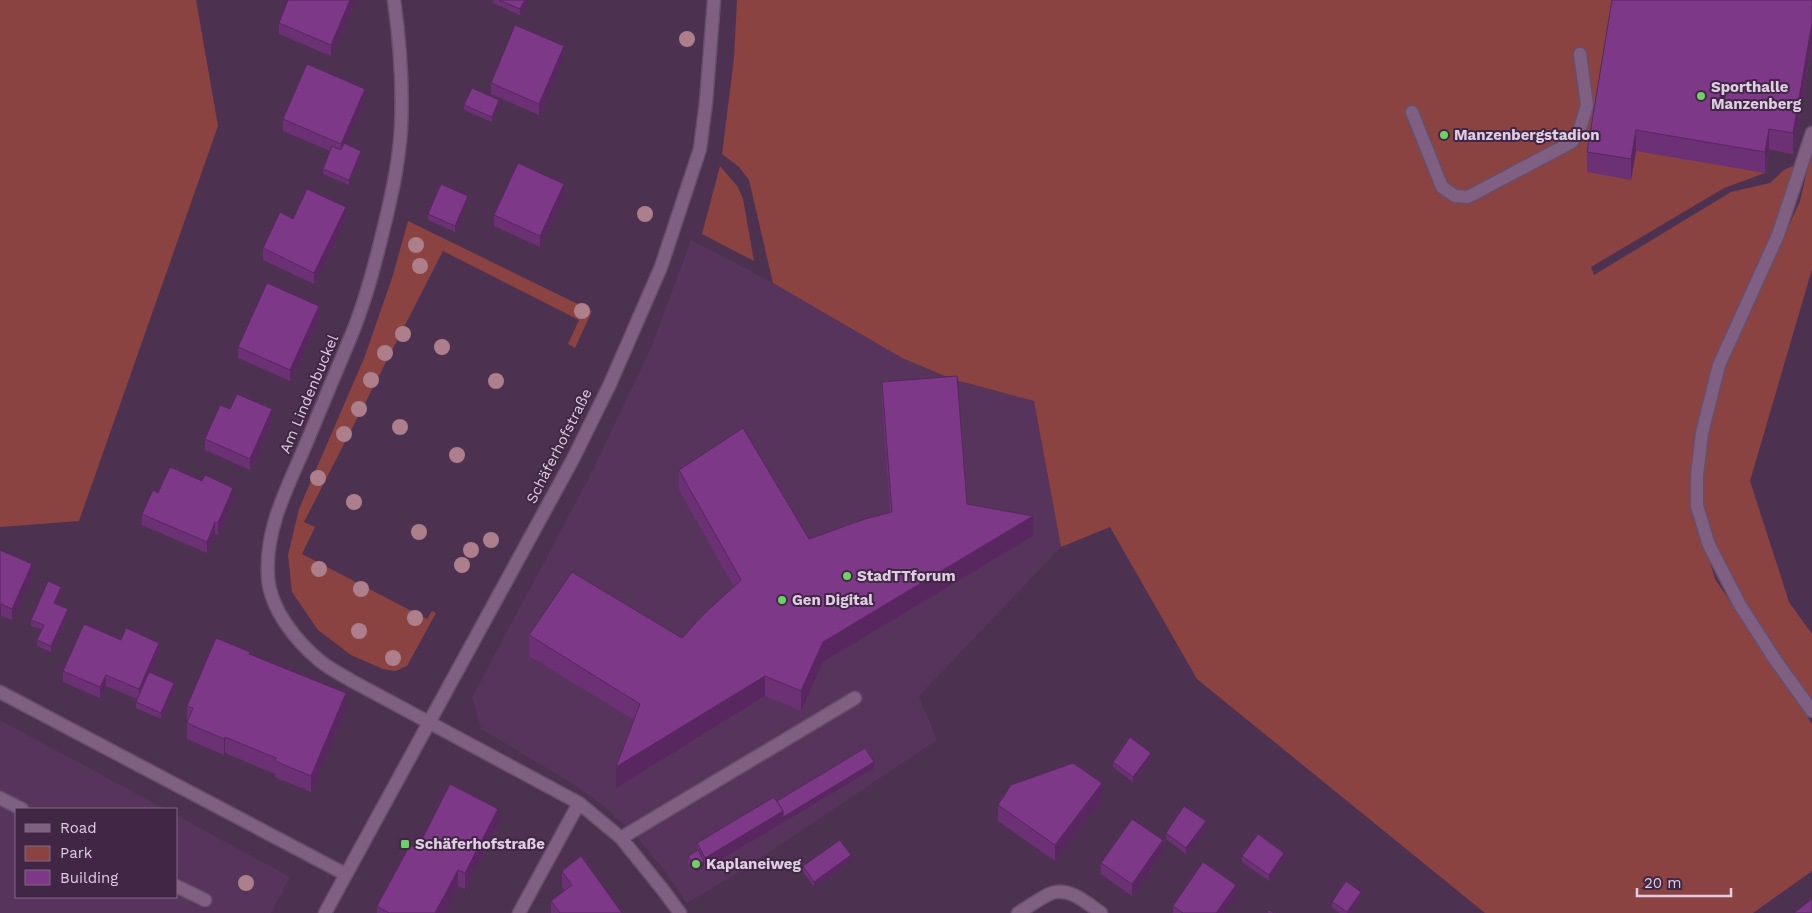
<svg xmlns="http://www.w3.org/2000/svg" width="1812" height="913" font-family="'Work Sans',sans-serif">
  <style>
    .built { fill: #56345b }
    .green { fill: #8b4342 }
    .lines { fill: none; stroke-linecap: round; stroke-linejoin: round }
    .minor-casing { stroke: #674e6a; stroke-width: 15 }
    .minor { stroke: #7f6083; stroke-width: 12 }
    .tree { fill: #ac7f8b }
    .wall { fill: #6c3075 }
    .shaded-wall { fill: #58275f }
    .building { fill: #7d3888; stroke: #58275f }
    .poi-dot { fill: #6bd363; stroke: #422646; stroke-width: 2 }
    .labels { text-anchor: middle; stroke-width: 4; stroke-linejoin: round; paint-order: stroke }
    .poi-label { font-size: 15px; font-weight: bold; fill: #dfcee2; stroke: #422646; text-anchor: start }
    .street-label { font-size: 15px; fill: #dfcee2; stroke: #422646 }
  </style>
  <rect width="100%" height="100%" fill="#4d3151"/>
  <path class="built" d="M691,240L773,283L902,358L952,379L1034,401L1061,547L919,696L937,740L736,874L687,903L664,870L636,836L605,807L573,784L481,729L472,697L590,476L652,345Z
    M0,720L165,809H16V897H176V815L290,877L271,913H0Z"/>
  <path class="green" d="M0,0H196L218,126L79,521L0,527Z
    M737,0H1793L1812,11V44L1793,154L1769,149L1765,173L1724,188L1591,267L1594,275L1731,192L1770,183L1784,170L1799,163L1775,232L1716,363L1693,505L1715,579L1812,724V871L1753,913H1485L1197,679L1110,527L1061,547L1034,401L952,379L902,358L773,283L749,180L739,167L722,154L734,58Z
    M1812,149V269L1750,481L1789,602L1812,634V701L1782,660L1745,604L1715,544L1702,508L1704,473L1708,433L1724,368L1800,201Z
    M720,166L738,187L743,199L754,261L702,234Z
    M408,221L592,311L575,348L568,344L579,320L443,251L304,522L315,527L302,554L427,619L432,611L436,613L407,666L395,671L383,669L351,655L318,630L292,592L288,555L299,509L365,356L393,275Z"/>
  <g class="lines">
    <defs>
      <path id="minor" d="M394,0C400,42 403,85 401,128C399,165 390,203 381,239C373,272 364,305 351,336C335,375 319,413 303,451C285,492 265,531 268,577C270,609 296,641 320,661C330,669 342,675 352,681L579,803L621,838L663,890L680,913
        M1412,112L1442,187L1455,196L1468,197L1572,142L1579,132L1587,105L1580,54
        M1812,133L1778,235L1719,365L1702,433L1697,475V506L1709,545L1740,605L1776,661L1812,711
        M0,692L345,874
        M0,798L22,809
        M621,838L855,698
        M176,886L205,900
        M325,913L573,459L610,384L661,267L700,149L706,102L714,0
        M519,913L579,803
        M1018,913C1029,907 1041,897 1052,893C1070,887 1088,904 1101,913"/>
    </defs>
    <use href="#minor" class="minor-casing"/>
    <use href="#minor" class="minor"/>
  </g>
  <g class="tree">
    <circle cx="687" cy="39" r="8"/>
    <circle cx="645" cy="214" r="8"/>
    <circle cx="416" cy="245" r="8"/>
    <circle cx="420" cy="266" r="8"/>
    <circle cx="582" cy="311" r="8"/>
    <circle cx="403" cy="334" r="8"/>
    <circle cx="442" cy="347" r="8"/>
    <circle cx="385" cy="353" r="8"/>
    <circle cx="371" cy="380" r="8"/>
    <circle cx="496" cy="381" r="8"/>
    <circle cx="359" cy="409" r="8"/>
    <circle cx="400" cy="427" r="8"/>
    <circle cx="344" cy="434" r="8"/>
    <circle cx="457" cy="455" r="8"/>
    <circle cx="318" cy="478" r="8"/>
    <circle cx="354" cy="502" r="8"/>
    <circle cx="419" cy="532" r="8"/>
    <circle cx="491" cy="540" r="8"/>
    <circle cx="471" cy="550" r="8"/>
    <circle cx="462" cy="565" r="8"/>
    <circle cx="319" cy="569" r="8"/>
    <circle cx="361" cy="589" r="8"/>
    <circle cx="415" cy="618" r="8"/>
    <circle cx="359" cy="631" r="8"/>
    <circle cx="393" cy="658" r="8"/>
    <circle cx="246" cy="883" r="8"/>
  </g>
  <path class="wall" d="M354,0V3L331,56L279,34V23Z
    M493,0H527L520,15L493,3Z
    M1812,0V44L1793,154L1769,149L1765,173L1636,151L1631,180L1587,172V152Z
    M564,57L539,115L491,94V83Z
    M365,100L346,144L361,156L349,185L323,174V169L330,151L283,131V119Z
    M464,105H499L492,122L464,110Z
    M564,195L540,247L494,226V215Z
    M468,201L455,232L428,220V214Z
    M346,218L314,284L263,260V248L293,219Z
    M319,317L290,381L238,358V347Z
    M882,382L967,504L1033,536L823,662L801,711L765,696L616,788L634,720L529,656V635L682,638L734,587L679,490V470L809,539L890,512L882,403Z
    M230,409L272,420L250,470L205,450V439Z
    M158,493L233,499L218,535L215,533L207,553L142,525V514Z
    M0,550L32,575L12,620L1,616L0,619Z
    M61,593L56,604L68,614L51,652L37,646V640L42,630L31,626V620Z
    M121,640L159,654L151,673L174,688L161,719L136,708V702L137,699L106,686L100,698L63,682V671Z
    M250,654L346,709L311,792L275,777V774L225,753L224,755L187,739V706Z
    M1151,758L1133,782L1113,767V762Z
    M874,768L705,869L704,867L695,873L688,862V856L697,851V843L777,801Z
    M1102,799L1055,861L998,821V805Z
    M498,825L465,889L458,886L444,913H377V906L417,849Z
    M1206,827L1186,854L1166,839V833Z
    M1163,851L1132,896L1101,874V863Z
    M1242,856L1284,859L1269,881L1242,862Z
    M851,861L814,887L803,872V866Z
    M562,871L622,913H551V901L565,891L562,887Z
    M1236,896L1224,913H1173V906Z
    M1361,897L1350,913H1340L1332,908V902Z"/>
  <path class="shaded-wall" d="M350,0H354V3L331,56V45Z
    M525,0H527L520,15V9Z
    M1812,23V44L1793,154V133Z
    M564,46V57L539,115V104Z
    M365,89V100L341,156V144Z
    M499,100V105L492,122V117Z
    M1769,129V149L1765,173V152Z
    M1636,130V151L1631,180V159Z
    M361,151V156L349,185V180Z
    M564,184V195L540,247V236Z
    M468,196V201L455,232V226Z
    M346,207V218L314,284V273Z
    M319,306V317L290,381V370Z
    M272,409V420L250,470V459Z
    M233,488V499L218,535V523Z
    M1033,516V536L823,662L801,711V691L823,642Z
    M215,522V533L207,553V542Z
    M32,564V575L12,620V609Z
    M61,587V593L54,608V603Z
    M1,604V616L0,619V607Z
    M68,609V614L51,652V646Z
    M159,643V654L139,700V689Z
    M106,675V686L100,698V687Z
    M765,676V696L616,788V767Z
    M174,683V688L161,719V713Z
    M346,693V709L311,792V776Z
    M225,737V753L224,755V739Z
    M1151,753V758L1133,782V777Z
    M874,762V768L705,869V858L783,811Z
    M1102,783V799L1055,861V845Z
    M498,809V825L465,889V873Z
    M1206,821V827L1186,854V848Z
    M1163,840V851L1132,896V884Z
    M1284,853V859L1269,881V875Z
    M851,855V861L814,887V882Z
    M704,861V867L695,873V867Z
    M458,870V886L444,913H435Z
    M1236,885V896L1224,913H1216Z
    M1361,892V897L1350,913H1347Z"/>
  <path class="building" d="M288,0H350L331,45L279,23Z
    M499,0H525L520,9Z
    M1612,0H1812V23L1793,133L1769,129L1765,152L1636,130L1631,159L1587,152Z
    M515,25L564,46L539,104L491,83Z
    M307,64L365,89L341,144L283,119Z
    M472,88L499,100L492,117L464,105Z
    M344,143L361,151L349,180L323,169L332,146L341,150Z
    M518,163L564,184L540,236L494,215Z
    M441,184L468,196L455,226L428,214Z
    M307,189L346,207L314,273L263,248L280,212L293,219Z
    M267,283L319,306L290,370L238,347Z
    M957,376L967,504L1033,516L823,642L801,691L765,676L616,767L640,704L529,635L572,572L682,638L703,615L741,580L679,470L743,428L809,539L865,519L892,512L882,382Z
    M237,394L272,409L250,459L205,439L220,405L230,409Z
    M170,467L202,481L205,475L233,488L218,523L215,522L207,542L142,514L153,490L158,493Z
    M0,550L32,564L12,609L1,604L0,607Z
    M48,581L61,587L54,603L68,609L51,646L37,640L44,625L31,620Z
    M84,624L121,640L126,628L159,643L139,689L106,675L100,687L63,671Z
    M216,638L250,652L249,654L346,693L311,776L275,761L276,758L225,737L224,739L187,723L193,708L187,706Z
    M149,672L174,683L161,713L136,702Z
    M1130,737L1151,753L1133,777L1113,762Z
    M865,748L874,762L783,817V811L777,801Z
    M1073,763L1102,783L1055,845L998,805L1011,785Z
    M450,784L498,809L465,873L458,870L435,913H389L377,906L410,845L417,849Z
    M774,797L783,811L705,858L697,843Z
    M1184,806L1206,821L1186,848L1166,833Z
    M1132,819L1163,840L1132,884L1101,863Z
    M1258,834L1284,853L1269,875L1242,856Z
    M840,840L851,855L814,882L803,866Z
    M698,850L704,861L695,867L688,856Z
    M581,856L622,913H560L551,901L572,885L562,871Z
    M1203,862L1236,885L1216,913H1183L1173,906Z
    M1346,881L1361,892L1347,912L1332,902Z
    M1812,899V913H1794Z
    M1269,910L1274,913H1267Z"/>
  <g class="poi-dot">
    <circle cx="1701" cy="96" r="5"/>
    <circle cx="1444" cy="135" r="5"/>
    <circle cx="847" cy="576" r="5"/>
    <circle cx="782" cy="600" r="5"/>
    <rect x="400" y="839" width="10" height="10" rx="2.5"/>
    <circle cx="696" cy="864" r="5"/>
  </g>
  <g class="labels">
    <g class="poi-label">
      <text x="1711" y="92">Sporthalle<tspan x="1711" dy="17">Manzenberg</tspan></text>
      <text x="1454" y="140">Manzenbergstadion</text>
      <text x="857" y="581">StadTTforum</text>
      <text x="792" y="605">Gen Digital</text>
      <text x="415" y="849">Schäferhofstraße</text>
      <text x="706" y="869">Kaplaneiweg</text>
    </g>
    <g class="street-label">
      <text transform="translate(309 394) rotate(-67)" y="5">Am Lindenbuckel</text>
      <text transform="translate(559 446) rotate(-63)" y="5">Schäferhofstraße</text>
    </g>
  </g>
  <rect x="15" y="808" width="162" height="90" fill="#422646" stroke="#816984"/>
  <rect x="25" y="824" width="25" height="8" fill="#7f6083" stroke="#816984"/>
  <text x="60" y="833" font-size="15" fill="#dfcee2">Road</text>
  <rect x="25" y="846" width="25" height="15" fill="#8b4342" stroke="#816984"/>
  <text x="60" y="858" font-size="15" fill="#dfcee2">Park</text>
  <rect x="25" y="870" width="25" height="15" fill="#7d3888" stroke="#816984"/>
  <text x="60" y="883" font-size="15" fill="#dfcee2">Building</text>
  <path d="M1637 888v8h94v-8" fill="none" stroke="#dfcee2" stroke-width="2.5"/>
  <text x="1644" y="888" font-size="15" fill="#dfcee2" stroke="#422646" stroke-width="4" paint-order="stroke">20 m</text>
</svg>
